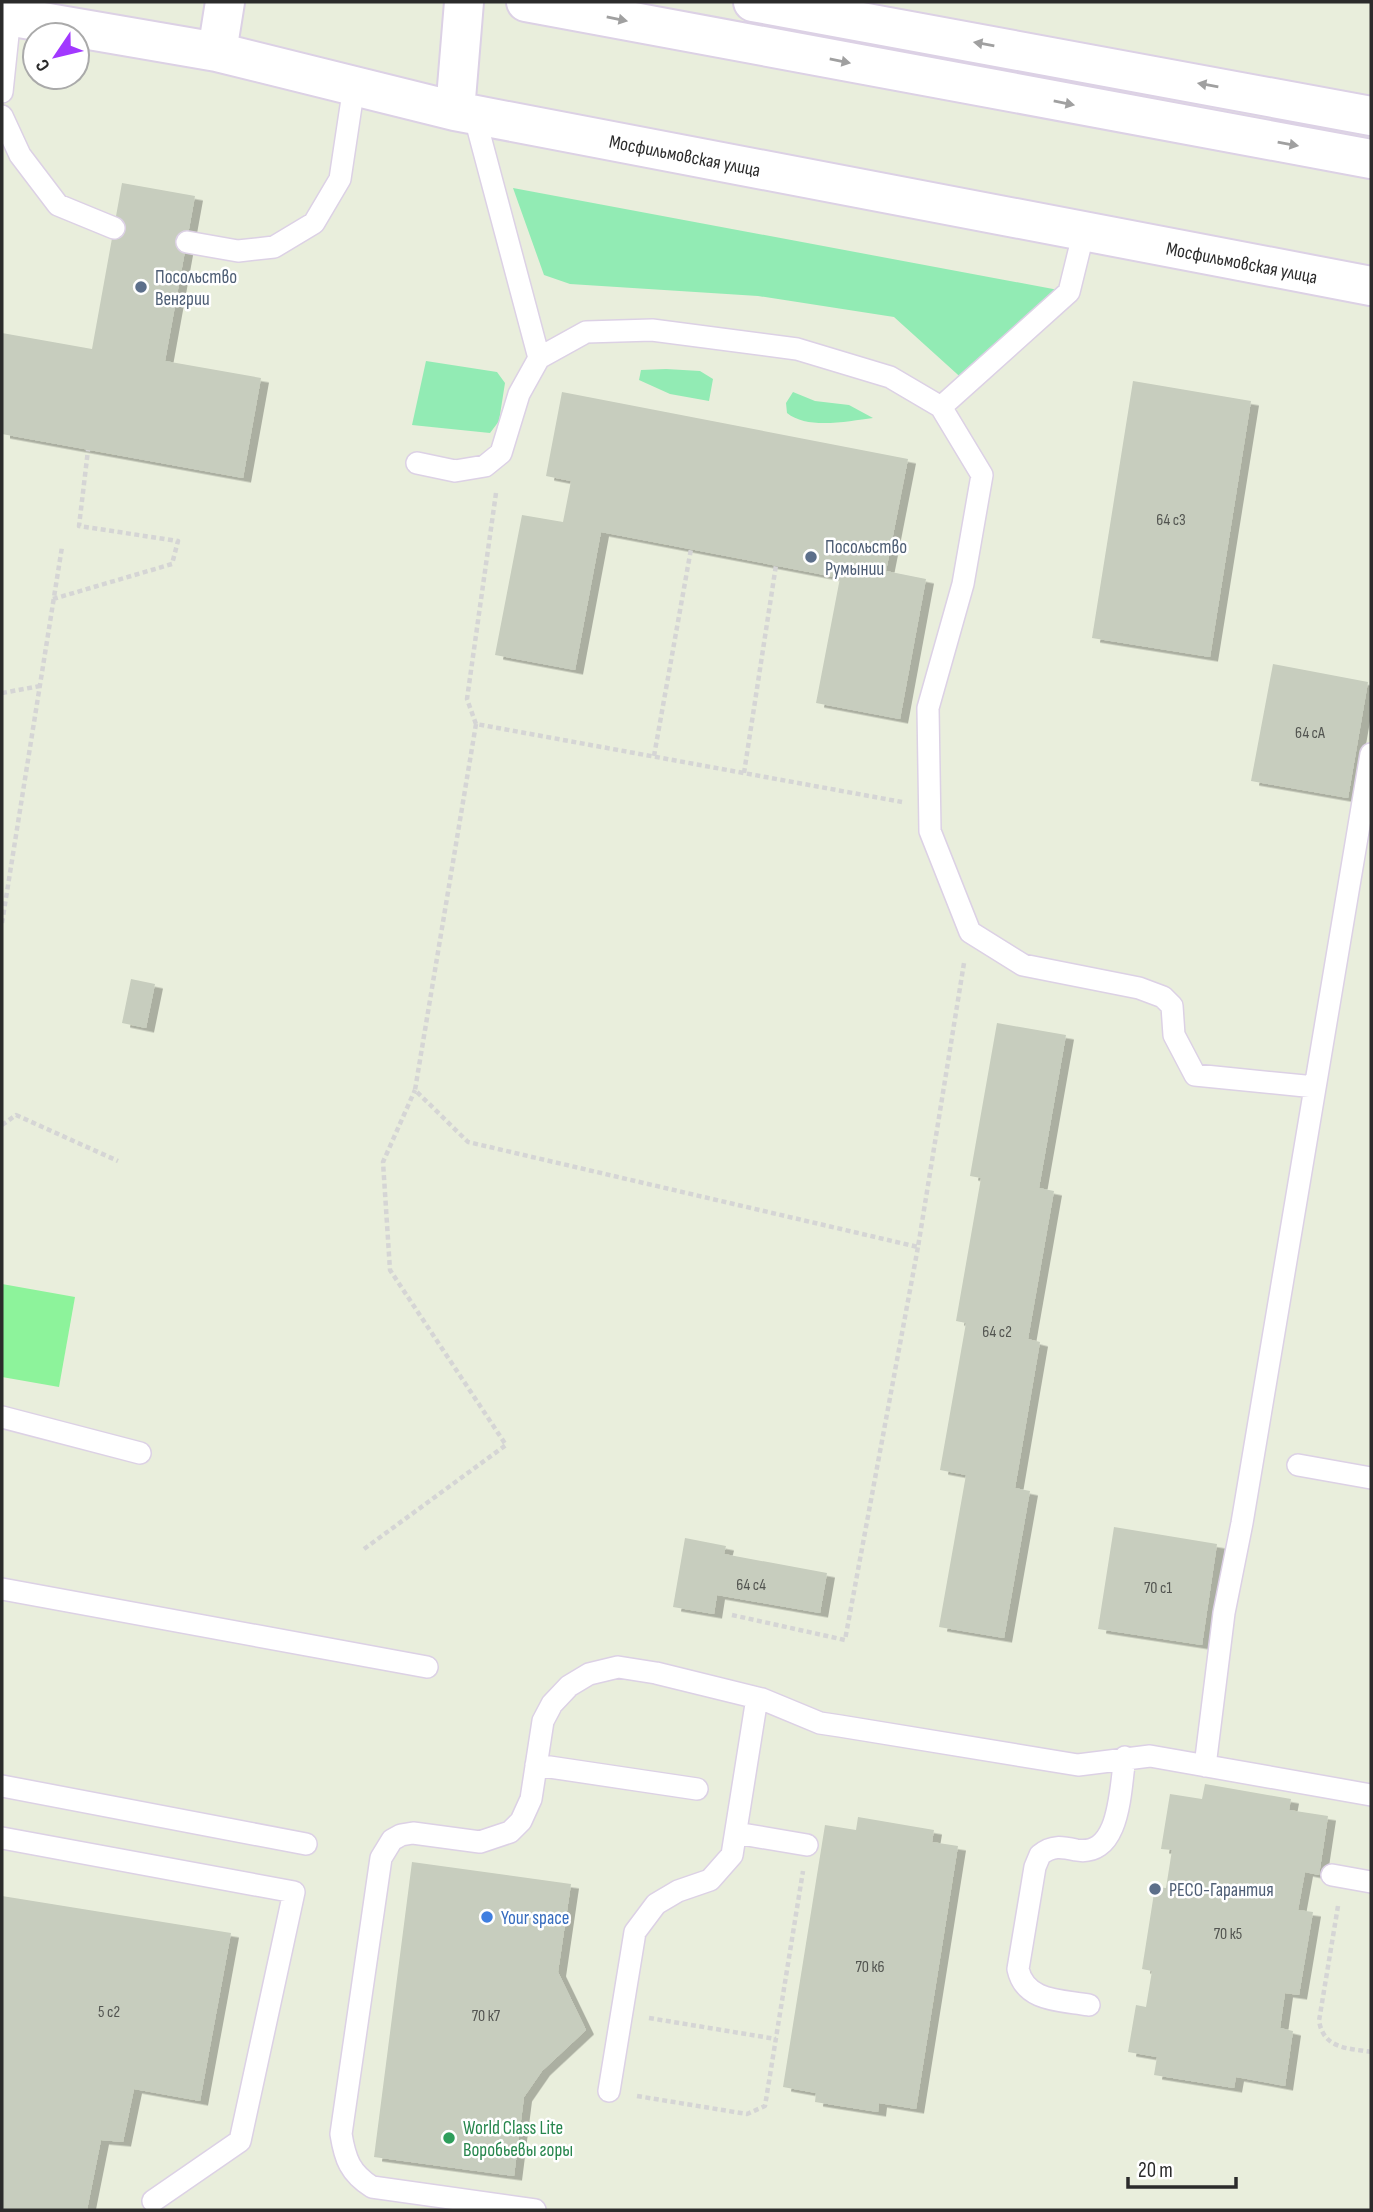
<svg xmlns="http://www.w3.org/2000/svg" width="1373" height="2212" font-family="'Sofia Sans Condensed',sans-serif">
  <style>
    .green { fill: #92ebb4 }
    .pitch { fill: #8df39b }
    .building { fill: #c7cdbe; filter: url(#shadow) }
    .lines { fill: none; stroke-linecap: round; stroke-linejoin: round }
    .service-casing { stroke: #dcd1e5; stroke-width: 24 }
    .tertiary-casing { stroke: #dcd1e5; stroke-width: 42 }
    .secondary-casing { stroke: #dcd1e5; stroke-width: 42 }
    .path { stroke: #d5d5d5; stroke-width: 4.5; stroke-dasharray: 5 3.5; stroke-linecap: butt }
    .service { stroke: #fff; stroke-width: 21 }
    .tertiary { stroke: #fff; stroke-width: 38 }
    .secondary { stroke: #fff; stroke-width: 38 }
    .oneway { fill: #a0a0a0 }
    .service-dot { fill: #5c6f8a; stroke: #fff; stroke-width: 2.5 }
    .shop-dot { fill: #3f7fe0; stroke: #fff; stroke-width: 2.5 }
    .leisure-dot { fill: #2e9e5b; stroke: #fff; stroke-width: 2.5 }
    .labels { text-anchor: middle; stroke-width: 5; stroke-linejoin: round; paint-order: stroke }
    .number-label { font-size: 16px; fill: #525450 }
    .street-label { font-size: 19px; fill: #2b2b2b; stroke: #fff }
    .service-label { font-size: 19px; fill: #4e5e75; stroke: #fff; text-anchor: start }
    .shop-label { font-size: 19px; fill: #366cbe; stroke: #fff; text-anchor: start }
    .leisure-label { font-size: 19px; fill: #27864d; stroke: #fff; text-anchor: start }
  </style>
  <defs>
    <filter id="shadow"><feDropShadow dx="8" dy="4.5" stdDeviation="0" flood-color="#0004"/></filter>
  </defs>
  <rect width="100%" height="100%" fill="#e9eedc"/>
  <path class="green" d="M513,188L1069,292L967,383L894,317L758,296L570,284L544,275Z
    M426,361L497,372L505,383L499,421L490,433L412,425Z
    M666,369L700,371L713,379L709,401L670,394L639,380L641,370Z
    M793,392L815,401L849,405L873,418C848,421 808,430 787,413L786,403Z"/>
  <path class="pitch" d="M2,1284L75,1297L59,1387L2,1377Z"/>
  <path class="building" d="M122,183L195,196L165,361L261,378L243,478L2,434V333L92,349Z
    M1133,381L1251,401L1210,657L1092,638Z
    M562,392L908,459L886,571L926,579L900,719L816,703L840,578L601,532L575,670L495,655L522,515L563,522L571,481L546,476Z
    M1273,664L1368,682L1348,798L1251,781Z
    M131,979L155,984L146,1028L122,1023Z
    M997,1023L1066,1035L1039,1188L1054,1191L1028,1339L1040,1342L1015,1488L1030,1491L1004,1638L939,1627L966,1475L940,1470L966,1323L956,1321L981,1178L970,1176Z
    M1114,1527L1217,1544L1202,1645L1098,1629Z
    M685,1538L726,1546L724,1554L827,1573L820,1613L717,1595L714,1614L673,1607Z
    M1205,1784L1291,1799L1289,1810L1328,1816L1319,1875L1305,1872L1298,1910L1313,1912L1299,1995L1285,1993L1280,2028L1293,2031L1285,2086L1236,2077L1234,2088L1154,2075L1157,2057L1128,2052L1136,2005L1146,2007L1152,1971L1142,1969L1155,1887L1166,1888L1172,1850L1161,1849L1170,1794L1202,1799Z
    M858,1817L934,1830L932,1842L958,1846L916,2109L879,2103L878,2112L815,2102L816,2093L783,2087L825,1825L856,1830Z
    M412,1862L571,1884L558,1972L586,2030L542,2071L524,2097L514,2176L374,2157Z
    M2,1896L231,1933L200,2101L134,2089L123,2142L101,2140L87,2210H2Z"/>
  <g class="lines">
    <defs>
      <path id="service" d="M2,92L10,16
        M474,114L539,358
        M2,116L20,155L58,205L114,228
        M187,242L238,251L274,247L314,223L340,179L354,86
        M941,407L982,475L963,584L928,708L930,831L970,932L1023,965L1139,988L1163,997L1172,1006L1174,1035L1195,1075L1315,1087
        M417,463L455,471L485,466L501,453L519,394L539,358L586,332L652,330L797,349L890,377L941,407L1069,292L1084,231
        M2,1417L140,1453
        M1298,1465L1371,1478
        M2,1589L427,1667
        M536,1765L697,1789
        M1205,1766L1224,1613L1242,1523L1371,754
        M2,1786L306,1844
        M736,1833L807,1845
        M2,1838L294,1892L240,2141L153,2201
        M1332,1875L1371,1882
        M1089,2005C1061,2000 1025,2002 1018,1969L1035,1867L1040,1855C1052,1845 1062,1847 1076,1850C1121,1858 1120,1788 1125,1757
        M609,2091L635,1932L656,1904L678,1891L710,1880L732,1855L757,1698
        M535,2210L372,2187C350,2173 345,2159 341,2134L381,1858L392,1840L401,1835L413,1833L480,1842L510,1832L521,1821L531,1799L543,1721L552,1704L569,1686L589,1674L618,1667L656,1673L762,1699L820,1723L840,1726L1078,1765L1150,1756L1371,1795"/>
      <path id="tertiary" d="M2,15L217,52L455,111L1371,286
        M217,52L225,2
        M455,111L464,2"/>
      <path id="secondary" d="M526,2L1371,159
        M753,2L1371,116"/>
    </defs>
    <use href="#service" class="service-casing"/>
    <use href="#tertiary" class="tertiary-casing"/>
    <use href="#secondary" class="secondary-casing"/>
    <path class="path" d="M496,493L467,699L476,724L902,802
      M53,599L172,564L178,541L79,526L88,450
      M2,693L40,686
      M476,724L415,1090L468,1142L918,1247L964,963
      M654,756L691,549
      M744,773L776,565
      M2,923L62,547
      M2,1125L16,1115L118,1161
      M364,1549L506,1445L390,1270L383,1162L415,1090
      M732,1615L845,1640L918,1247
      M1338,1906L1319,2021C1324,2049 1347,2048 1371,2052
      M649,2018L776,2039
      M637,2096L747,2114L765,2106L803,1871"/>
    <use href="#service" class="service"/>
    <use href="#tertiary" class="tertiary"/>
    <use href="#secondary" class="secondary"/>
  </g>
  <defs><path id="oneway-solid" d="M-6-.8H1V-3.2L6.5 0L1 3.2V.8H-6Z" transform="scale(1.75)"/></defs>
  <g class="oneway">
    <use href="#oneway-solid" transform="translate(617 19) rotate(11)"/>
    <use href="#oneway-solid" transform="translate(984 44) rotate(-170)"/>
    <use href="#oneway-solid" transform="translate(840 61) rotate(11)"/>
    <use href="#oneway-solid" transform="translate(1208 85) rotate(-170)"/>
    <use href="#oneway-solid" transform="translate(1064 103) rotate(11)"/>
    <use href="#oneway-solid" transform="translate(1288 144) rotate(10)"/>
  </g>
  <g class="service-dot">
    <circle cx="141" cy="287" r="7"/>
    <circle cx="811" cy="557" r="7"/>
    <circle cx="1155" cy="1889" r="7"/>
  </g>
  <circle class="shop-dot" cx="487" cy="1917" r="7"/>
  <circle class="leisure-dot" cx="449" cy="2138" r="7"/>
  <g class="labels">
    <g class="number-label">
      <text x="1171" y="525">64 с3</text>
      <text x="1310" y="738">64 сА</text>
      <text x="997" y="1337">64 с2</text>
      <text x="751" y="1590">64 с4</text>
      <text x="1158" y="1593">70 с1</text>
      <text x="1228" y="1939">70 к5</text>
      <text x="870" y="1972">70 к6</text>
      <text x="109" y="2017">5 с2</text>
      <text x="486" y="2021">70 к7</text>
    </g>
    <g class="street-label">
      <text transform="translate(685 155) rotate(11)" y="7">Мосфильмовская улица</text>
      <text transform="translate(1242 262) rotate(11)" y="7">Мосфильмовская улица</text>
    </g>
    <g class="service-label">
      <text x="155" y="283">Посольство<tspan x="155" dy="22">Венгрии</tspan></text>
      <text x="825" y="553">Посольство<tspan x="825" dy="22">Румынии</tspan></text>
      <text x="1169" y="1896">РЕСО-Гарантия</text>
    </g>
    <g class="shop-label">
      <text x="501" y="1924">Your space</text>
    </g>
    <g class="leisure-label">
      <text x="463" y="2134">World Class Lite<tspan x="463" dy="22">Воробьевы горы</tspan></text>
    </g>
  </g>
  <rect width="1373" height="2212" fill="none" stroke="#2b2b2b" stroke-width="7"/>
  <g transform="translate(56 56) rotate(235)"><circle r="33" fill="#ffffff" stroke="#aaaaaa" stroke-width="2"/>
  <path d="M0-5L12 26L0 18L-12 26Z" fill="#a238ff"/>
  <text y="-10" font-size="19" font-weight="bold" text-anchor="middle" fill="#2b2b2b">С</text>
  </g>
  <path d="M1128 2177v10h108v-10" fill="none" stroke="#2b2b2b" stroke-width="3.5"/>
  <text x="1138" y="2177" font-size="21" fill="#2b2b2b" stroke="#ffffff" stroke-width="5" paint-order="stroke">20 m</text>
</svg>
